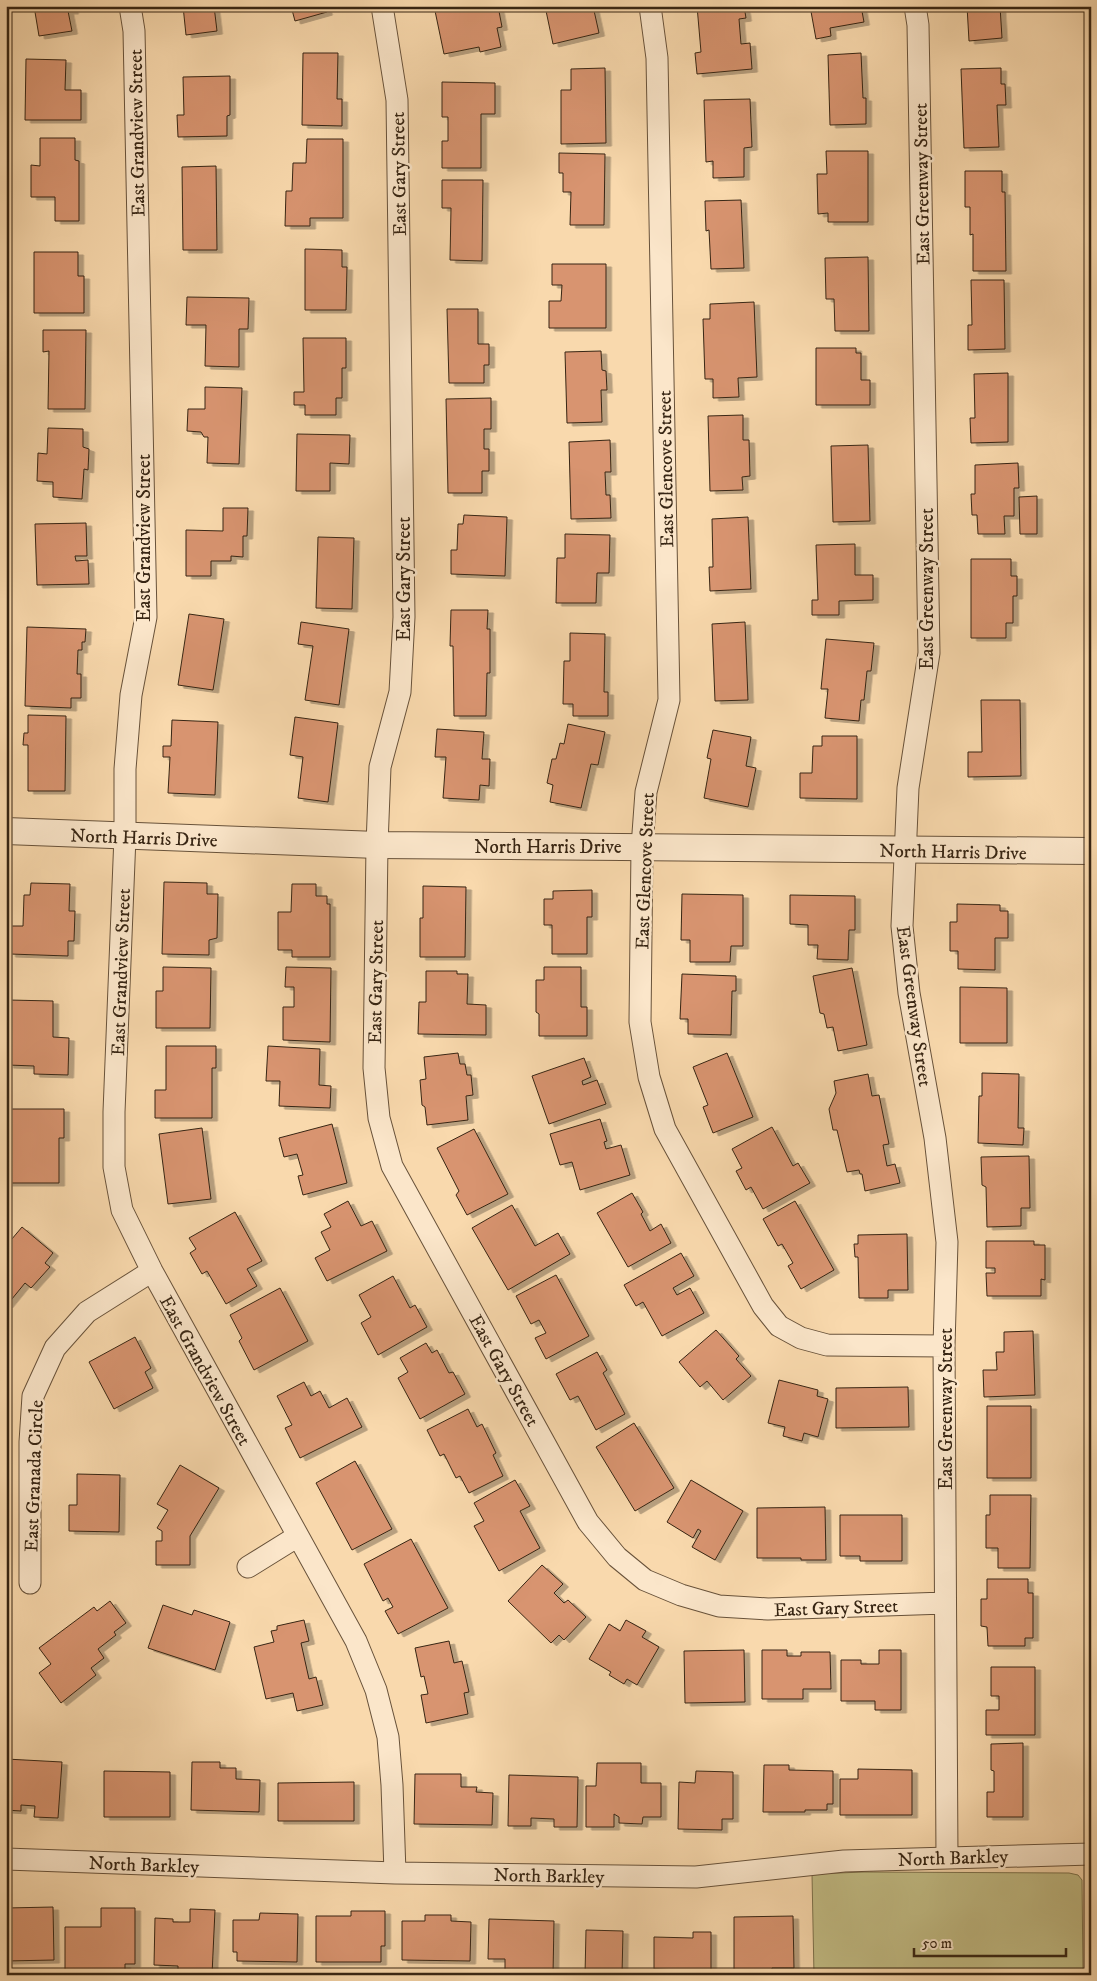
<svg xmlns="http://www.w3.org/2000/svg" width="1097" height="1981" font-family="'IM FELL DW Pica',serif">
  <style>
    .green { fill: #c3be86; stroke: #7d724c }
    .building { fill: #d8946f; stroke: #372513; filter: url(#shadow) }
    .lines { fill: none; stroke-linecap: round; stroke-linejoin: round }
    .minor-casing { stroke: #68523a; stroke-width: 23 }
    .tertiary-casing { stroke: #68523a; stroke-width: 28 }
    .minor { stroke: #fbe6ca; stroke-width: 21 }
    .tertiary { stroke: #fbe6ca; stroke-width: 26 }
    .labels { text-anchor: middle; stroke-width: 5; stroke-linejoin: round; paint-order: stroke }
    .street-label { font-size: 19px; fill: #372513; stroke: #fbe6ca }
  </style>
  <defs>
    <filter id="shadow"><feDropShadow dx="5.5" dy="3" stdDeviation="0" flood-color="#0004"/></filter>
  </defs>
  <rect width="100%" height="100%" fill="#f9d9ad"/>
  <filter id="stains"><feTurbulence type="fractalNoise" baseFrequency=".004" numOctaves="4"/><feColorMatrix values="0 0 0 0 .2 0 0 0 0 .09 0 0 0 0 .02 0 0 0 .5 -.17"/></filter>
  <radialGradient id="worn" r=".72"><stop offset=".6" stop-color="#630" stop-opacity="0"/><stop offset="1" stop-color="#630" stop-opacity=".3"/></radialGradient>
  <path class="green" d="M864,1872L1069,1873L1078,1875L1082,1880L1083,1975H814L812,1874Z"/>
  <path class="building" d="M34,6H72L73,11H68L72,31L39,36Z
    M183,6H214L217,31L186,35Z
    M291,6H325L327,12L295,21Z
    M434,6H498L502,27L497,28L501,47L480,52L479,47L444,54Z
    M545,6H593L599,33L553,44Z
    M697,6H744L746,18L739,19L741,44L750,43L752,69L697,74L695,53L701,52Z
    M810,6H861L864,22L830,28L831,36L816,39Z
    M967,6H1000L1002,38L969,41Z
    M303,53H338L337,99H342V126L302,125Z
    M861,53L863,98H866V124L830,125L828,55Z
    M26,59L66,60L65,90H81V120H25Z
    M605,68L606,143L561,144V90H571V69Z
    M1001,68V84H1005L1006,105H997L999,147L964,148L961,69Z
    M230,76V115L227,116V136L178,137L177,115H184L183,77Z
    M442,82L495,83V114H481V168H442V141H448V117H442Z
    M750,99L752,147L744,148V177L713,178V161L706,162L704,100Z
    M40,138H75V160L79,161V221H55V197H31V165L40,166Z
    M307,139H343V218H310V226H285L286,191H292L293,163H306Z
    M826,151H868V222H828V213L818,214L817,174H827Z
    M559,153L605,154L604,225H570L571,192H563V173H559Z
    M216,166L217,250H183L182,167Z
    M965,171H1002V192H1005L1006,271H973V234L970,235V207H965Z
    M442,180H483L482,261L450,260L451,208H442Z
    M741,200L744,268L711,269L709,230L706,231L705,201Z
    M305,249L342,250V267H347L346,310H305Z
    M34,252H78V276H84V313H34Z
    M868,257L869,331H835L834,299H826L825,258Z
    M552,264H606V328H549V301H561L562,285H552Z
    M971,280H1004L1005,349L968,350V325H972Z
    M187,297L249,298L248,329H239V367L205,366L206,325H186Z
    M754,302L757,377L738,378L739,397L713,398V379H705L703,319H710V304Z
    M447,309H478V344H489V365H484V383H449Z
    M43,330H86L85,409H48L49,351L43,352Z
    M303,338H346V368H342V398H336V415H305V405H294V392H304Z
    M816,348H856V353H861V380H870V405H816Z
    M601,351L602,370L606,371L607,390H601L602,422L567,423L565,352Z
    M1008,373V442L971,443L970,418H975L974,374Z
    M205,387L242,388L239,464L207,463L208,437H204L201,432L187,431L188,409H205Z
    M491,398V429H484V449H489V471H482V493H448L446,399Z
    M743,415V440H749L750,476L742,477L743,490L710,491L708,416Z
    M48,428L83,429V447L89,449L88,470L84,469L82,499L53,497V482L37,481L38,453L47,454Z
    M297,434L350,435L349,464L330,463V491H296Z
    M610,440L611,472H605L606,495H610L611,518L571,519L569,442Z
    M868,445L870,521L833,522L831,446Z
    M1018,463L1019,488H1014V516H1004L1005,534H978L977,515H972L971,494H975V465Z
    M1037,496V534H1020L1019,497Z
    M223,508H248L247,536H243V557L231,556V561H211V576H186V530L223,531Z
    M464,515L507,517L505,576L451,574V550H457L458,524H463Z
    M748,517L751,589L710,591L709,567H713L712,519Z
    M86,523L87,556H75L76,561L88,560L89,584L37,585L35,524Z
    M565,534L610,535L609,573H597L596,603H556L557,558H565Z
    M318,537L354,538L352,609L316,608Z
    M855,544V575H873V600L839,601V615H812V600H818L816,545Z
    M971,559H1011V576H1017V596H1013V623H1006V638H971Z
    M451,610H488L487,629H490V673H487L486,716H454L453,646H450Z
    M189,614L224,619L213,690L178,685Z
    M301,622L349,629L339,705L305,700L313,646L298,644Z
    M745,622L748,700L715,701L712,624Z
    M27,627L86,629L85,642H82V650H78L77,674H81V698H71V708L25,706Z
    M570,633L605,634L604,692H608V716H573V704H563L564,661H570Z
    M826,639L874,643L871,671H867L864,700H861L859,721L825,718L828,689H821Z
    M981,700H1020L1021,776L968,777V752H982Z
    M28,715L66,716L65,791H28V745H23L24,733H28Z
    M295,717L338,723L328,802L298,798L303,757L290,755Z
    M172,720L218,722L215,795L168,793L170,757H163V746H171Z
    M568,724L605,732L598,765L591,764L581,808L550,802L553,785L547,783L552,759H556L560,743L564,744Z
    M437,729L484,732L482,759H490L489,786L480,785L479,800L443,798L446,757H435Z
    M713,730L751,737L746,766L756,768L748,807L704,798L711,759L707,758Z
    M822,736H857V799L800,798V773H812L813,746H822Z
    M164,882L207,883V894H218L217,938L209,940V955L162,954Z
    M31,883L70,884L69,911H75L74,941H68V956L10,954V926H23L24,895H30Z
    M292,884H316V896H327V904H330V957H292V950H278V912H291Z
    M423,886L466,887L465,957H420V918H423Z
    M592,890V917H587V954H552V925H544V899H553V891Z
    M682,894L743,895V946H731L730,962H690V940H681Z
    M790,895L855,896V930H849L848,960L817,959L818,945H808V925L790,924Z
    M957,904L1000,905V911H1008V938H995V970L958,969V951H950V922H957Z
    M163,967L211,968L210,1028H156V991H163Z
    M286,967L331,968L330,1042L283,1040V1007H294V987H285Z
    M544,967H581V1007H587V1036H539V1014L536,1012V980H544Z
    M852,968L867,1045L838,1051L833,1027L827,1028L824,1014L820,1013L813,976Z
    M426,971H457V974H468L467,1004L486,1005V1035L418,1034L419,1002H426Z
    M682,974L736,976V991H732L731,1035L688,1034V1019H680Z
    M960,987L1007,988V1043H960Z
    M9,1000L53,1001V1037L69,1038L68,1075L34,1074V1066L8,1065Z
    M166,1046H216V1068H212V1118H155V1090H166Z
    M268,1046L320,1049L319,1085L331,1086L330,1108L279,1106L280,1081H266Z
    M458,1053L460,1064H465L467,1075H471L473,1095L466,1096L468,1120L427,1125L425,1107L422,1105L420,1080L426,1079L424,1057Z
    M727,1053L753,1117L713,1133L703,1107L708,1105L693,1067Z
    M584,1058L591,1077L582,1081L583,1085L597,1080L606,1104L549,1124L532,1076Z
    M982,1073L1019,1074L1018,1128H1024L1023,1145L978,1143L979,1096H982Z
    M868,1074L872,1096L879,1095L889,1144L883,1145L887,1166L895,1164L900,1183L865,1191L862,1174H860L859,1170L847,1172L837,1130H833L829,1109L836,1093L834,1081Z
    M8,1109H64V1138H59V1183H6V1161H8Z
    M600,1119L607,1141L604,1142L606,1149L621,1145L630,1175L580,1190L572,1162L560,1165L550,1134Z
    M332,1124L347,1183L303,1195L298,1176L303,1175L297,1154L284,1157L279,1138Z
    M772,1127L793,1166L798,1163L810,1183L763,1209L751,1187L746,1190L736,1171L742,1168L732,1149Z
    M202,1128L211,1199L168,1204L159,1134Z
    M474,1129L508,1194L467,1215L456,1195L459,1191L437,1148Z
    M1029,1156L1030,1208H1021V1226L987,1227L986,1187L982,1185L981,1157Z
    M632,1193L643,1212L641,1214L650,1231L661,1224L671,1243L628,1267L597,1213Z
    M348,1201L361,1226L372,1221L387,1251L327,1281L315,1258L330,1250L321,1232L331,1227L324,1214Z
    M795,1201L834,1270L801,1289L788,1266L793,1263L782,1244L778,1246L763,1219Z
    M512,1205L535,1246L558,1233L570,1254L508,1290L472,1228Z
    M235,1212L262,1261L247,1269L257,1286L226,1304L207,1271L202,1274L190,1253L196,1249L189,1238Z
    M22,1227L53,1253L45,1263L50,1267L31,1288L25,1283L7,1305L6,1246Z
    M907,1234L908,1290H888V1298H859L858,1257H855L854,1244H858V1235Z
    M986,1241H1034V1245H1045V1280L1041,1279V1296H987L986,1273H995V1268H986Z
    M681,1253L694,1276L673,1288L677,1295L690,1288L704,1313L662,1336L643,1302L636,1306L624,1285Z
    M556,1275L589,1336L546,1359L535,1338L546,1333L539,1320L531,1324L516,1296Z
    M393,1276L410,1308L415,1305L427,1327L378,1355L361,1323L371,1317L359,1295Z
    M280,1288L308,1341L254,1370L239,1341L242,1338L230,1315Z
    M716,1330L739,1356L736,1359L751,1376L723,1400L707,1381L700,1387L679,1362Z
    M1033,1331L1035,1395L984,1397L983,1370H997L996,1352H1004V1332Z
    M135,1337L151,1368L145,1372L153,1388L114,1409L89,1362Z
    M426,1343L432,1353L437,1350L449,1373L453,1372L465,1394L420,1419L398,1378L408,1372L400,1358Z
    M597,1352L607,1370L603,1373L625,1414L596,1430L578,1396L570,1400L556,1374Z
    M779,1380L818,1390L817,1396L828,1399L818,1437L804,1433L802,1441L783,1436L785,1427L768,1423Z
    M304,1382L311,1396L320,1391L329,1408L347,1398L362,1427L300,1458L285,1428L292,1425L277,1396Z
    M908,1387L909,1427L836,1428V1388Z
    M987,1406H1031V1478H987Z
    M468,1409L477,1427L482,1424L496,1453L493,1455L503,1476L469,1493L460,1476L456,1478L444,1454L440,1456L427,1430Z
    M634,1423L674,1488L635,1511L596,1447Z
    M355,1461L392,1529L352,1550L316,1483Z
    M180,1465L219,1488L190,1536V1565H156V1541H162V1531L157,1528L168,1510L157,1504Z
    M77,1474L120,1475L119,1532L69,1531V1505H77Z
    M515,1480L530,1506L520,1511L540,1548L499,1571L474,1526L484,1521L474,1503Z
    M691,1480L743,1511L715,1560L692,1547L701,1531L698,1529L693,1538L667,1522Z
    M990,1495H1031L1030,1568H998V1548H986V1515H990Z
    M825,1507L826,1560H801V1558H757V1508Z
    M840,1515H902V1561H860V1556H840Z
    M411,1539L448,1608L398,1634L385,1611L393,1607L388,1598L383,1601L364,1564Z
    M542,1565L563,1584L554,1593L564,1603L568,1600L586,1617L564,1640L559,1635L551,1643L508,1601Z
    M987,1579H1028V1593H1033V1638H1025V1646H988L987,1627L981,1626V1599H987Z
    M110,1601L126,1623L114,1632L116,1635L98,1649L104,1658L91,1668L96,1675L61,1703L39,1673L51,1664L39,1648L94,1607L97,1611Z
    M163,1605L192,1615L194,1610L230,1622L215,1670L148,1648Z
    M304,1620L309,1641L301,1643L309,1679L316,1677L323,1705L297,1711L293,1693L266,1699L254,1647L274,1642L271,1631L277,1630V1626Z
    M626,1620L646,1631L642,1637L659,1647L637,1685L627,1679L624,1684L609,1675L611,1672L589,1659L609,1624L620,1631Z
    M449,1641L454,1663L462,1661L469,1692L464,1693L468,1714L426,1723L421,1695L428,1694L424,1676L421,1677L415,1648Z
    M744,1650L745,1702L685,1703L684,1651Z
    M762,1650H787V1656H801V1652H830L831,1689H803V1699H762Z
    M879,1650H901V1710H875V1701H841V1660H861V1664H879Z
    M991,1667H1035V1735H986V1710H999V1696H991Z
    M1023,1743V1817H987V1792H994V1771L991,1770V1744Z
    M6,1759L62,1762L58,1818L34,1817L35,1806L21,1805V1811L6,1810Z
    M192,1762H220V1768H236V1779L260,1780L259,1812L191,1810Z
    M597,1763H641V1783H661V1817H643L642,1824L619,1823V1817L614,1814V1827H586V1786H596Z
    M764,1765H789V1770L833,1771V1804H827V1810H805V1812H763Z
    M858,1769L912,1770V1815H840V1779H858Z
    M104,1771L170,1772V1817H104Z
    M696,1771L733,1772V1819H722V1830L678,1829L679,1782L695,1783Z
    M415,1774H461V1787H477L476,1792L493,1793L492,1825L414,1824Z
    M509,1775L578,1777L577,1827H554V1819L531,1818V1826H508Z
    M354,1782V1821H278V1783Z
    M53,1907L54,1960L6,1961V1908Z
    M101,1908H135V1964H125V1974L65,1973V1927H101Z
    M190,1909L215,1910L212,1975H178V1966L154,1965L155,1918L173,1919V1922H190Z
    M351,1911H385V1946H381V1962H316V1916H351Z
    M260,1913L298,1914L297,1962L237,1961V1952H233V1920H259Z
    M425,1915H451V1921L471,1922L470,1961L402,1960V1921H425Z
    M793,1916L794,1968H772V1975H734V1917Z
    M489,1919L554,1921L553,1975H538V1970H505V1959H488Z
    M586,1930L623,1931L622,1975H585Z
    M693,1932H711V1971H707V1975H683V1970L654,1969V1937L693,1938Z"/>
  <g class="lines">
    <defs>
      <path id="minor" d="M130,6L134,31L146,617L131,695L125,769V836L114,1112V1167L122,1210L152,1271L356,1641L376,1690L388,1737L392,1785L395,1873
        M382,6L397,100L404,617L400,692L380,767L377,845L374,1068L379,1118L392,1166L588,1522L617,1557L645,1580L681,1595L719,1606L768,1609L945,1603
        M650,6L657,58L669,700L646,792L642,847L640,1022L649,1077L665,1129L763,1306L779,1326L801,1338L827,1345L944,1346
        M915,6L918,25L929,653L908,788L902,926L909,993L935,1138L947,1242L944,1346L947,1857
        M248,1567L298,1536
        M30,1583V1442L33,1396L55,1348L87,1312L152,1271
        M6,1859L395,1873L696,1877L844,1861L1091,1854"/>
      <path id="tertiary" d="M6,831L377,845L1091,851"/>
    </defs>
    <use href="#minor" class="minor-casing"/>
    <use href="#tertiary" class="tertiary-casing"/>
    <use href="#minor" class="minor"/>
    <use href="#tertiary" class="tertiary"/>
  </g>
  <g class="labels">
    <g class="street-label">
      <text transform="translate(136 133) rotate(-91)" y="7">East Grandview Street</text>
      <text transform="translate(398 174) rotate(-91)" y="7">East Gary Street</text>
      <text transform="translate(921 184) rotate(-91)" y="7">East Greenway Street</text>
      <text transform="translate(665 469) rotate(-91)" y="7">East Glencove Street</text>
      <text transform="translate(143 538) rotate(-90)" y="7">East Grandview Street</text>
      <text transform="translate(403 579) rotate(-90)" y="7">East Gary Street</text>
      <text transform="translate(926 589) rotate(-90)" y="7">East Greenway Street</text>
      <text transform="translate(144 837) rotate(2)" y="7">North Harris Drive</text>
      <text x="548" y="853">North Harris Drive</text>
      <text transform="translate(953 851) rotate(1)" y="7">North Harris Drive</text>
      <text transform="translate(644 871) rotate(-88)" y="7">East Glencove Street</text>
      <text transform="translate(120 972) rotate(-88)" y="7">East Grandview Street</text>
      <text transform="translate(375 982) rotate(-89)" y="7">East Gary Street</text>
      <text transform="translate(915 1006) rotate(82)" y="7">East Greenway Street</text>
      <text transform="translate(206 1370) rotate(61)" y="7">East Grandview Street</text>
      <text transform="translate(505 1370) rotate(61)" y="7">East Gary Street</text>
      <text transform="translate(945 1409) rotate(-90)" y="7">East Greenway Street</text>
      <text transform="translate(33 1476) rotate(-88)" y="7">East Granada Circle</text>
      <text transform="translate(836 1607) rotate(-2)" y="7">East Gary Street</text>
      <text transform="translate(953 1857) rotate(-2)" y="7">North Barkley</text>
      <text transform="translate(144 1864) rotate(2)" y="7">North Barkley</text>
      <text transform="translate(549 1875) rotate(1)" y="7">North Barkley</text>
    </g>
  </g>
  <rect width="1097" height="1981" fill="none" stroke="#f9d9ad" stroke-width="25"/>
  <rect x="8" y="8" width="1082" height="1966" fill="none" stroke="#372513" stroke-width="2.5"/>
  <rect x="12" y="12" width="1072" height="1956" fill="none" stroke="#372513"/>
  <path d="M914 1948v8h152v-8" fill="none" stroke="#372513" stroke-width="2.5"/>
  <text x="922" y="1948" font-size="15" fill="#372513" stroke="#fbe6ca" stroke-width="4" paint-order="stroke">50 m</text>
  <rect width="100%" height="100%" filter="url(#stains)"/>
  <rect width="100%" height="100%" fill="url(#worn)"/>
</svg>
